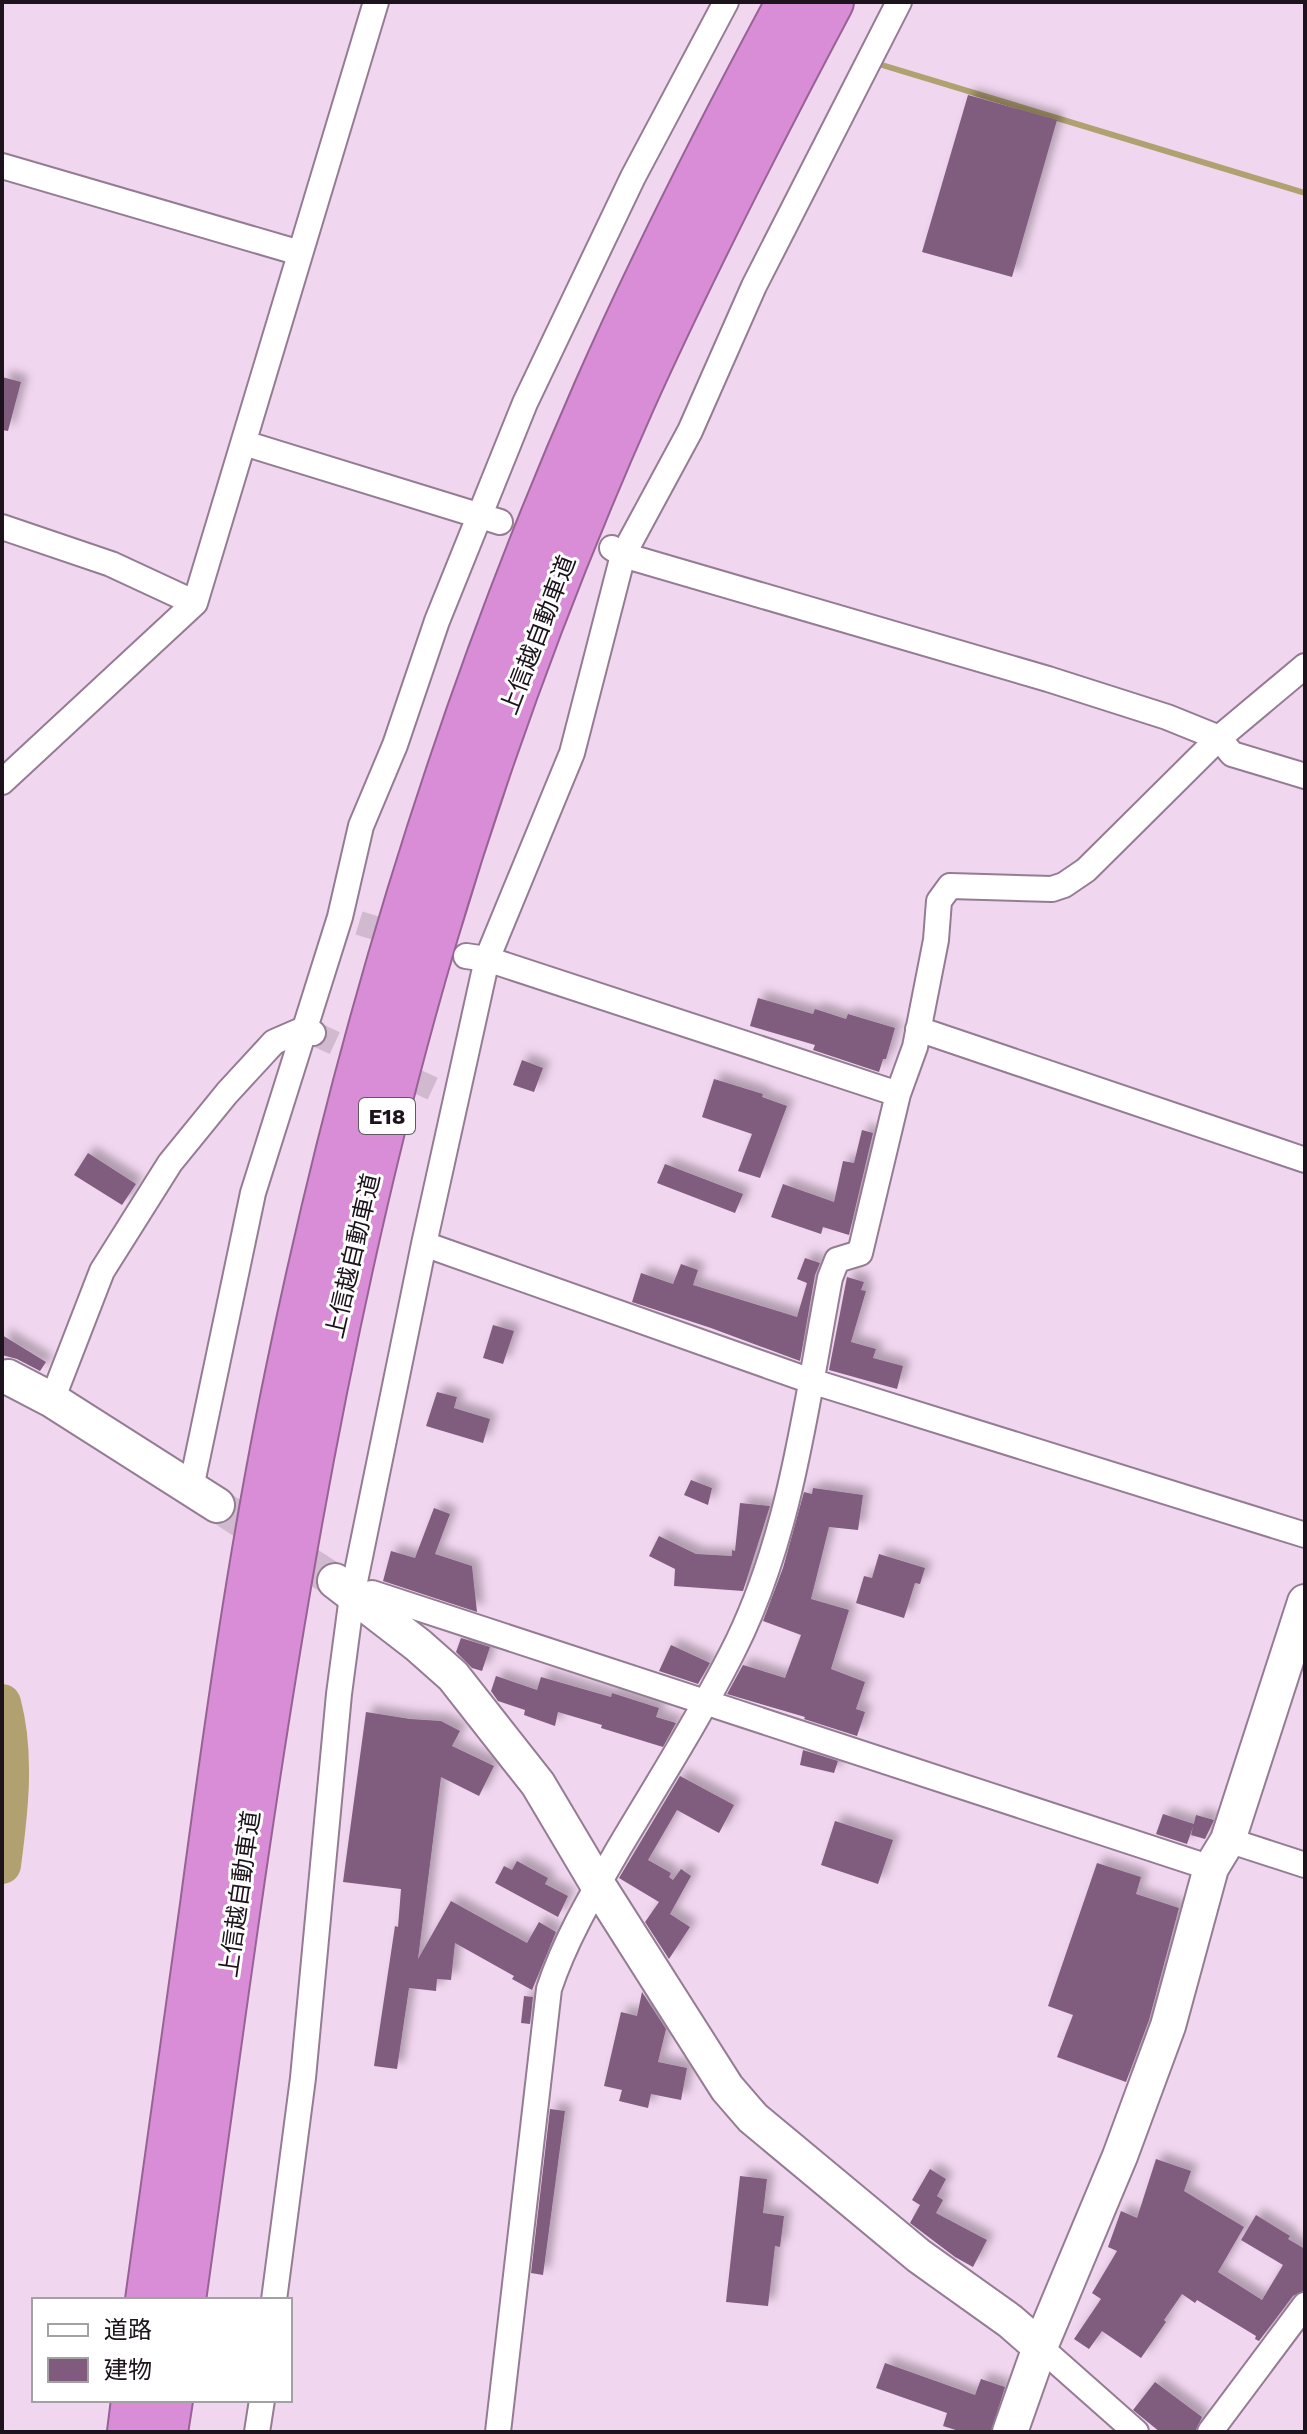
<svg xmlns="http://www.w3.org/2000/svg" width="1307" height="2434" font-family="'Work Sans','Noto Sans JP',sans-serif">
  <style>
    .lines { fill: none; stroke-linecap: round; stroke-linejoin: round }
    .stream { stroke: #b2a170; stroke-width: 6 }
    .river { stroke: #b2a170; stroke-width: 38 }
    .building { fill: #805b7e; filter: url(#shadow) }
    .street-tunnel { stroke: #d1b9cf; stroke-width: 24; stroke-dasharray: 24 12; stroke-linecap: butt }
    .secondary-tunnel { stroke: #d1b9cf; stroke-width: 34; stroke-dasharray: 34 17; stroke-linecap: butt }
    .street-casing { stroke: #947c93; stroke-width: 28 }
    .secondary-casing { stroke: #947c93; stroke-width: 38 }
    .highway-casing { stroke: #976295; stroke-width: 48 }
    .street { stroke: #fff; stroke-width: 24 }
    .secondary { stroke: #fff; stroke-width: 34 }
    .highway { stroke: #d98dd6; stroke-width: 44 }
    .labels { text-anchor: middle; stroke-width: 6; stroke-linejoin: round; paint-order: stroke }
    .shield { fill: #fff; stroke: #605a60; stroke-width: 2 }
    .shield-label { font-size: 22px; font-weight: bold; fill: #1c131c }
    .street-label { font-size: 24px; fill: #1c131c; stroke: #fff }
  </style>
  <defs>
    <filter id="shadow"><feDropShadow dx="7" dy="-7" stdDeviation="4" flood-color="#0004"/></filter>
  </defs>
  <rect width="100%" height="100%" fill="#f1d6ef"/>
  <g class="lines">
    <path class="stream" d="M882,65L1305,193"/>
    <path class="river" d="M2,1703C16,1755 9,1812 2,1865"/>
  </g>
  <path class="building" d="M968,95L1057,120L1012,277L922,252Z
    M2,377L21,382L8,431L2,430Z
    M758,998L813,1014L815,1009L846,1019L848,1014L895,1028L886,1059H883L879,1072L813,1050L815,1045L750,1026Z
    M522,1060L543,1068L534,1092L513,1085Z
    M714,1079L763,1094L762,1097L787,1106L760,1178L738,1171L752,1134L702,1117Z
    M862,1130L873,1133L849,1235L823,1227L821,1234L771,1217L783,1184L834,1202L843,1161L854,1163Z
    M88,1153L136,1184L122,1205L74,1175Z
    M665,1164L743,1194L735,1213L657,1183Z
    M805,1258L820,1263L815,1275L800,1361L711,1328L632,1302L641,1273L673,1284L681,1264L698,1270L693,1285L797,1317L807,1283L797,1279Z
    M847,1277L864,1282L861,1290L866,1291L851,1342L876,1349L873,1358L903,1366L897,1389L829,1370Z
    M493,1325L514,1331L503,1364L483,1358Z
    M2,1335L46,1362L40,1371L17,1359L2,1355Z
    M437,1392L457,1397L454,1408L490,1419L483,1443L426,1426Z
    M691,1480L712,1488L708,1505L684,1495Z
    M813,1488L863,1495L858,1530L829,1527L811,1599L849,1610L831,1669L865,1682L856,1709L865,1712L857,1736L804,1719L805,1717L727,1694L743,1665L785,1678L801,1635L763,1621L783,1568L804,1492L812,1494Z
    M740,1503L770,1506L743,1591L674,1586L675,1569L649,1556L659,1536L696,1554L732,1556V1550L735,1551Z
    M434,1508L450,1514L435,1554L472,1566L477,1612L383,1581L391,1551L415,1558Z
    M879,1554L925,1568L920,1584L915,1583L904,1618L856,1603L864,1576L872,1578Z
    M461,1638L490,1647L482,1671L472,1668L456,1652Z
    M671,1645L710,1663L698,1684L659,1671Z
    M496,1676L537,1690L541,1677L611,1697L612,1693L659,1708L656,1717L676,1723L663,1747L601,1728L602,1725L558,1712L555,1726L524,1715L525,1710L498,1701L491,1691Z
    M366,1712L410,1719L441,1721L460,1731L452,1746L494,1766L479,1796L441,1777L418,1959L451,1901L527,1943L539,1922L556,1932L532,1990L512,1979L514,1976L455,1943L451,1980L437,1979L436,1991L409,1988L397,2069L374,2066L395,1926L398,1927L401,1889L343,1882Z
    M803,1750L838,1761L834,1773L800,1765Z
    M680,1776L734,1805L719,1833L677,1810L648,1860L671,1873L669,1877L673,1880L681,1869L691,1876L670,1914L690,1927L669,1959L645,1922L659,1902L619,1878Z
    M1163,1814L1194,1824L1187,1844L1156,1834Z
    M1196,1815L1214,1820L1205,1839L1191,1835Z
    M835,1821L893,1840L878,1884L821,1865Z
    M517,1861L548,1878L545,1884L568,1896L558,1917L495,1883L504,1866L512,1870Z
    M1097,1863L1141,1877L1136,1894L1179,1908L1149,2020L1126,2082L1057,2057L1073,2015L1048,2006Z
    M642,1992L666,2029L658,2062L687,2068L681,2100L651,2094L648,2108L619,2101L622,2090L604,2086L621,2012L637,2016Z
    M524,1996L533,1997L530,2024L521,2023Z
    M550,2109L565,2111L543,2275L531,2273Z
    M1156,2159L1191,2171L1184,2191L1244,2227L1218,2272L1262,2300L1283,2265L1241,2240L1256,2215L1290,2236L1288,2239L1305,2249V2290L1293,2296L1259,2341L1255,2339L1256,2336L1197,2300L1195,2303L1182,2294L1164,2320L1166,2322L1141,2358L1102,2331L1089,2349L1074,2339L1101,2299L1092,2293L1117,2251L1108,2247L1121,2211L1137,2218Z
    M930,2169L946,2179L937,2196L943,2200L936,2213L987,2240L973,2267L955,2257L910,2223L920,2205L912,2200Z
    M740,2176L767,2179L763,2213L784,2216L780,2247L775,2246L768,2306L726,2302Z
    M885,2363L975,2395L981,2379L1005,2387L991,2432H962L943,2426L947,2413L876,2388Z
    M1155,2382L1202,2417L1195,2432H1160L1133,2410Z"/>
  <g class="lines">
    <path class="street-tunnel" d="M359,923L466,956
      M313,1033L442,1093"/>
    <path class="secondary-tunnel" d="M217,1505L335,1581"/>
    <defs>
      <path id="street" d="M2,166L300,253
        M244,443L500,522
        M2,527L111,564L195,603
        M612,548L623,555L1048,679L1167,717L1219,738L1232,754L1305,776
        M2,782L195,603L376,2
        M466,956L487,959L898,1094
        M918,1029L1305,1160
        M424,1244L811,1381L1305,1535
        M52,1400L102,1271L170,1163L227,1093L274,1042L304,1029L313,1033
        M191,1488L253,1193L340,917L361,826L395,745L437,621L525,403L633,177L726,2
        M355,1596L372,1593L1211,1868
        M1228,1840L1305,1865
        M274,2300L303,2078L339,1694L352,1596L424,1244L487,959L572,753L623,555L690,431L754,286L899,2
        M1040,2347L1136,2432
        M257,2432L262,2400
        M498,2432L549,1989C565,1940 593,1893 619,1848C657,1784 698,1720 732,1653C791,1538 806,1404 830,1278L837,1260L860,1253L898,1094L915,1047L936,940L939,901L950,886L1052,889L1064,885L1086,870L1219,738L1305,666
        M1210,2432L1305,2305"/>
      <path id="secondary" d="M8,1377L52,1400L217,1505
        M335,1581L418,1645L453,1676L538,1784L598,1885L727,2088L753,2118L919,2256L1010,2321L1040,2347
        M1010,2432L1040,2347L1120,2156L1168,2026L1211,1868L1228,1840L1305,1602"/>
      <path id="highway" d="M148,2300C166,2168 185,2037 203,1905C227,1726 252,1546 289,1369C358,1034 458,705 596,391C654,259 720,130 789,2
        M183,2300C247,1841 303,1380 435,935C489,754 555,575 632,402C693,266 761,134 831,2
        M130,2432L134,2400
        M165,2432L170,2400"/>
    </defs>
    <use href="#street" class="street-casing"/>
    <use href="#secondary" class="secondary-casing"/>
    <use href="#highway" class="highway-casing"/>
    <use href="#street" class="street"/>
    <use href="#secondary" class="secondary"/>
    <use href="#highway" class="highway"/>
  </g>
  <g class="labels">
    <rect class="shield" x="359" y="1098" width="56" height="36" rx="6"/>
    <g class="shield-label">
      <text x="387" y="1124">E18</text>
    </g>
    <g class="street-label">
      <text transform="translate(538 635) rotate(-69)" y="8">上信越自動車道</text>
      <text transform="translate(353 1256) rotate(-77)" y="8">上信越自動車道</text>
      <text transform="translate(240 1894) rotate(-82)" y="8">上信越自動車道</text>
    </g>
  </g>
  <rect width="1307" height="2434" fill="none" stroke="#1c131c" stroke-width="8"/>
  <rect x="32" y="2298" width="260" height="104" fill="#ffffff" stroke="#a4a1a4" stroke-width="2"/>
  <rect x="48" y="2324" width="40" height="12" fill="#ffffff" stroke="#a4a1a4" stroke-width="2"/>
  <text x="104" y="2338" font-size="24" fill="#1c131c">道路</text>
  <rect x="48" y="2358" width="40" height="24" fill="#805b7e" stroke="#a4a1a4" stroke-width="2"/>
  <text x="104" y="2378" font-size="24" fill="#1c131c">建物</text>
</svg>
